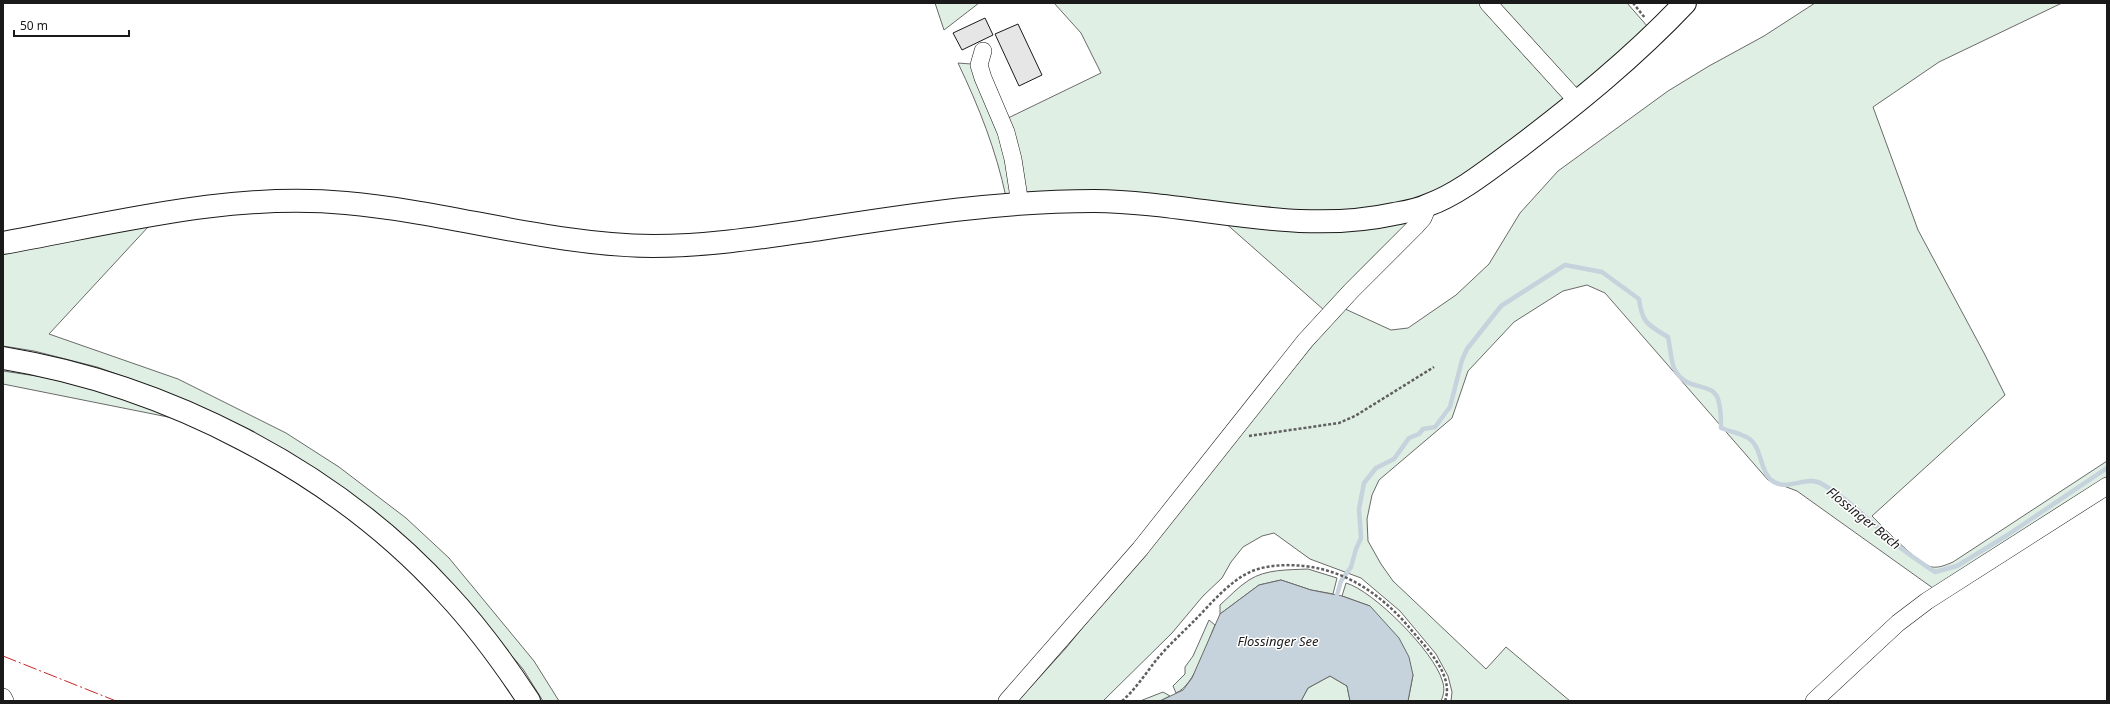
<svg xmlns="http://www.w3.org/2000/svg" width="2110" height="704" font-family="'Noto Sans',sans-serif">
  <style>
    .green { fill: #e0efe3; stroke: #6a6a6a }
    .water { fill: #c6d2dc; stroke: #6a6a6a }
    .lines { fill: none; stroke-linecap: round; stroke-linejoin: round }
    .stream { stroke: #c6d2dc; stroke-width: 4.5 }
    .building { fill: #e6e6e6; stroke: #1a1a1a }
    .minor-casing { stroke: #1a1a1a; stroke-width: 18 }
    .major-casing { stroke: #1a1a1a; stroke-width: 24 }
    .path { stroke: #5f5f5f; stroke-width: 2.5; stroke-dasharray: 3 2; stroke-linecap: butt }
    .minor { stroke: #fff; stroke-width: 17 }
    .major { stroke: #fff; stroke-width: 22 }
    .power { stroke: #c62828; stroke-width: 1; stroke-dasharray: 14 3 2 3; stroke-linecap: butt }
    .labels { text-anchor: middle; stroke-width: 3; stroke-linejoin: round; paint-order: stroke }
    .water-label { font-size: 13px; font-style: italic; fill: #1a1a1a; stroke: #fff }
  </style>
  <rect width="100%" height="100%" fill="#fff"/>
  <path class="green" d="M935,3H979L944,30Z
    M1054,3H1484L1567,100L1449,187L1410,203L1327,214L1026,197L1006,119L1101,73L1081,33Z
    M1496,3H1627L1648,27L1582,90L1574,88Z
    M1815,3H2062L1939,62L1873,107L1918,230L1984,353L2005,395L1872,516C1882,526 1919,565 1932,567C1939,568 1946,565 1953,562L2107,461V480L1937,591L1797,491L1768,480L1605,293L1587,285L1563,291L1514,322L1468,371L1452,418L1379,480L1372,495L1367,519L1368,541L1381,564L1393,581L1486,669L1506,647L1570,701H1451L1452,692L1448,676L1436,654L1400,611L1361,578L1310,559L1274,533L1262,536L1243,547L1231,562L1222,578L1203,596L1172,633L1103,701H1018L1066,648L1343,308L1391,330L1408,328L1456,295L1489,264L1520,213L1558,171L1668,91L1709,66L1764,36Z
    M958,63L971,64L1003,135L1013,196L1006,197C996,150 979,107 958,63Z
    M1411,220L1324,310L1223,221Z
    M149,226L49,334L178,379L286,433L339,467L406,518L449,558L534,661L559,701H543L523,669L453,587L204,410L150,386L97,367L34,351L3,346V253Z
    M3,371L43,377L105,392L178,419L3,384Z
    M1308,569L1337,578L1333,594L1311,590L1281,580L1259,585L1220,614V605C1229,597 1238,587 1249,580C1266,569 1288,570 1308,569Z
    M1346,583C1374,591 1434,652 1442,680C1445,688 1444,694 1441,701H1408L1413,675L1370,606L1342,596Z
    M1209,620L1215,625C1207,643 1195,685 1176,693L1173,686L1185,674V667L1193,656Z
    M1330,676L1347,686L1350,701H1301L1308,688Z
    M1163,692L1170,696L1160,701H1140Z"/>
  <path class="water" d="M1281,580L1311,590L1342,596L1370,606L1399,638L1409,657L1413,675L1408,701H1350L1347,686L1330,676L1308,688L1301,701H1160L1183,690L1192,678L1220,614L1259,585Z"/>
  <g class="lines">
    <path class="stream" d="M1337,595L1341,581L1351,567L1356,549L1361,538L1359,509L1364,483L1376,468L1394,459L1409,438L1419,434L1423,429L1435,427L1450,407L1462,360L1467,349L1501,306L1565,265L1602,272L1639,299C1642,323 1648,325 1668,337C1670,345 1671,364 1675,370C1688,394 1715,379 1719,403C1721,411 1721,420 1721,428C1729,431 1737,433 1744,436C1763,443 1758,467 1770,479C1786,494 1806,474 1822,484C1850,500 1873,524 1897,545C1909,555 1922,563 1935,572L1957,566L2006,536L2107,468"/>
  </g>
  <path class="building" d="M985,18L993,35L962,50L953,33Z
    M1018,24L1042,75L1019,86L995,34Z"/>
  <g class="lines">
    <defs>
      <path id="minor" d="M1488,3L1578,102
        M983,51L979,65L983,78L1006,132L1013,159L1020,204
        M3,697L5,701
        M1007,701L1140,549L1305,341L1351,291L1415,227L1423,218L1428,206
        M1814,701L1898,623L1927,601L2107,486"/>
      <path id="major" d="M3,243C115,223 231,192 346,203C449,212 549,245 653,246C709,246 765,237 820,229C911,215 1002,201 1094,201C1194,202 1294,236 1394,214C1405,212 1418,210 1428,205C1459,194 1492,167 1518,148C1577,103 1634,57 1685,3
        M3,358C166,385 334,470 446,593C477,626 504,663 529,701"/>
    </defs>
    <use href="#minor" class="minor-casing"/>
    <use href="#major" class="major-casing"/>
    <path class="path" d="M1633,3L1645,18
      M1249,436L1339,423L1355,416L1434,367
      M1122,701C1135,690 1146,673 1157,659C1168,646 1181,634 1193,622C1210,605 1229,581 1252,571C1273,563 1300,564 1321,569C1355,577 1385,599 1408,626C1424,646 1455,674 1445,701"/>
    <use href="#minor" class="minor"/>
    <use href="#major" class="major"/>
    <path class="power" d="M3,656L116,701"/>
  </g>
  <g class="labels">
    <g class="water-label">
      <text transform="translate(1864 518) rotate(39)" y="5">Flossinger Bach</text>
      <text x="1278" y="646">Flossinger See</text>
    </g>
  </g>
  <rect width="2110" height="704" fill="none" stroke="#1a1a1a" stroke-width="8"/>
  <path d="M14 30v6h115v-6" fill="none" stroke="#1a1a1a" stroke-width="2"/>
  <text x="20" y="30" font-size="12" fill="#1a1a1a" stroke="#ffffff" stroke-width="3" paint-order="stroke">50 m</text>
</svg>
